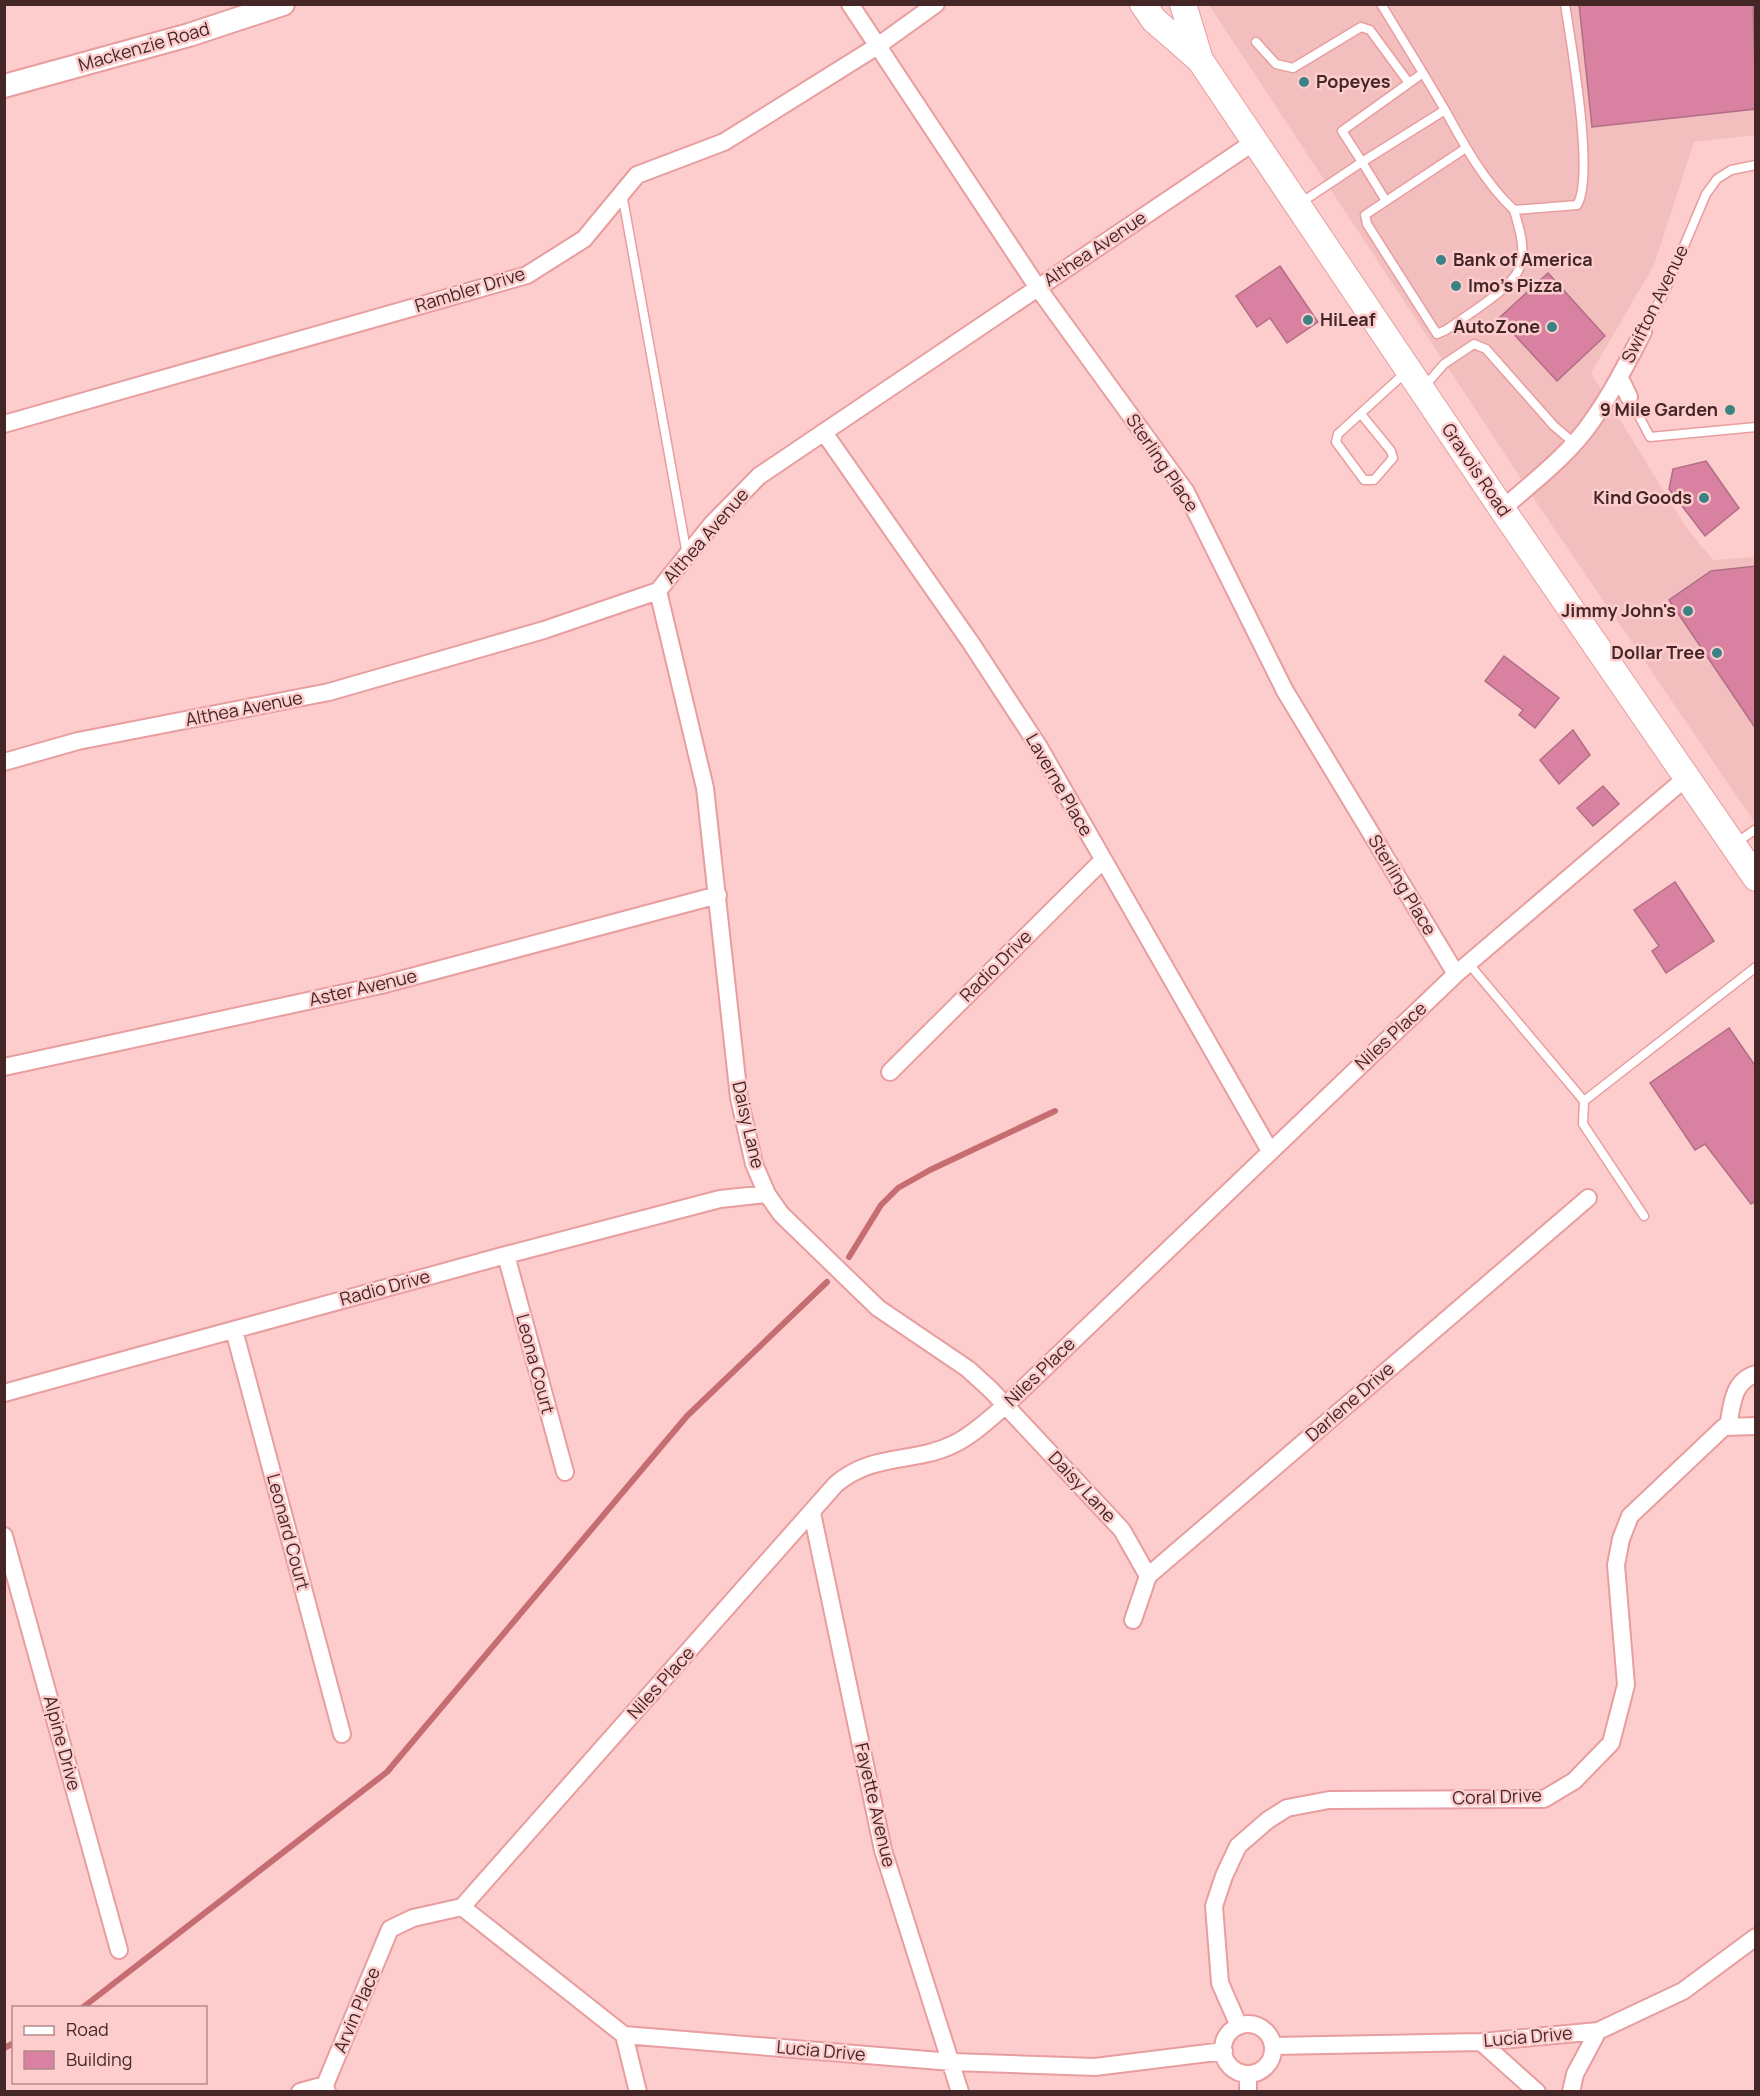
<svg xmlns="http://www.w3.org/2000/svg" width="1760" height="2096" font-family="Manrope,sans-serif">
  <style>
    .built { fill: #f2bebe }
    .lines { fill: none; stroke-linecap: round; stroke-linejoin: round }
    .stream { stroke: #c66d72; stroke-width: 6 }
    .building { fill: #d881a0; stroke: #b26e86; stroke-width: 1.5 }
    .lane-casing { stroke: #e89d9f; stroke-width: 11 }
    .street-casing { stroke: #e89d9f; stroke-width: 20 }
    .secondary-casing { stroke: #e89d9f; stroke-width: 26 }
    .primary-casing { stroke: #e89d9f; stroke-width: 28 }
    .lane { stroke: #fff; stroke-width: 8 }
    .street { stroke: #fff; stroke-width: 16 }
    .secondary { stroke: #fff; stroke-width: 22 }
    .primary { stroke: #fff; stroke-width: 26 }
    .poi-dot { fill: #3a8284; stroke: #fdcdcd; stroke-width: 2 }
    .labels { text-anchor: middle; stroke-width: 5; stroke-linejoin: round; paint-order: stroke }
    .street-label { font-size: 18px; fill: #442627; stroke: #fdcdcd }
    .poi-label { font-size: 18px; font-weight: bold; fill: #442627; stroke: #fdcdcd; text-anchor: end }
  </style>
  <rect width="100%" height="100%" fill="#fdcdcd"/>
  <path class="built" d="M1209,5H1755V135L1694,142L1654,265L1591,373L1686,527L1713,560L1755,557V823L1547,518Z"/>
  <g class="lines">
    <path class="stream" d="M849,1257L881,1205L898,1188L930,1170L1055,1111
      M82,2008L387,1772L687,1416L827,1282
      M4,2048L14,2043"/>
  </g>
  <path class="building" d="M1579,4H1753L1756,109L1592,127Z
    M1280,266L1318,322L1287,343L1270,318L1257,327L1236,296Z
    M1548,273L1605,336L1557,381L1499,318Z
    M1706,461L1739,508L1705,536L1669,489L1673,469Z
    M1756,566V729L1669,600L1711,571Z
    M1504,656L1559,698L1535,728L1519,715L1523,710L1485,681Z
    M1573,730L1590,755L1559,784L1540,760Z
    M1603,786L1619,804L1593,826L1577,808Z
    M1675,882L1714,941L1666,973L1652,951L1659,946L1634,910Z
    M1729,1028L1756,1067V1201L1751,1204L1705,1144L1695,1150L1650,1083Z"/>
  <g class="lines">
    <defs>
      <path id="lane" d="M1381,4L1423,73L1342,131L1362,162L1445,110C1464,145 1485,183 1514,210L1577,205C1595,177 1571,43 1565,4
        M1256,42L1276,64L1293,68L1361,27L1370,30L1409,83
        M1423,73L1445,110
        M1466,148L1365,215L1367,224L1437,334L1446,330C1465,316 1514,288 1520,266C1526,247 1519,228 1514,210
        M622,193L687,555
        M1299,204L1362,162L1386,201
        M1643,332L1665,291L1706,194L1717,179L1731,170L1756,165
        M1424,387L1444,364L1474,344L1486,349L1554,426L1574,443
        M1629,397L1650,437L1756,427
        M1361,414L1391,451L1393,458L1374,480H1364L1336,442L1338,434L1406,372
        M1736,843L1756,829
        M1469,964L1584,1101L1756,967
        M1584,1101L1583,1124L1644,1216"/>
      <path id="street" d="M850,4L1038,288L1186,492L1285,691L1456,974
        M1620,378L1629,397
        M4,424L527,275L584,239L637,175L724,142L879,45L936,4
        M825,434L971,643L1039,747L1270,1151
        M1502,509C1533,482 1569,455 1592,421C1612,393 1627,363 1643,332
        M658,591L705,788L739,1098L754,1164L767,1194L781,1214L878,1308L968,1369L991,1390L1122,1530L1148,1576
        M4,762L78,741L329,692L544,630L658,591L712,524L759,476L1254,142
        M4,1067L381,985L718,895
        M890,1072L1102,861
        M506,1255L565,1472
        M234,1330L342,1734
        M4,1393L506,1255L720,1199L767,1194
        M1728,1427C1732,1406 1732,1381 1756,1374
        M812,1513L883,1850L960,2092
        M4,1536L119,1950
        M1133,1620L1148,1576L1588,1198
        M462,1907L624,2035L952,2062L1095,2067L1224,2051
        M1223 2049a25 25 0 1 1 50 0a25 25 0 1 1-50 0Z
        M1239,2026L1220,1983L1214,1906L1224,1876L1238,1846L1268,1820L1287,1808L1329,1800L1544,1799L1574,1781L1611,1743L1626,1685L1616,1565L1621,1539L1630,1516L1724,1427L1756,1426
        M624,2035L638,2092
        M1481,2042L1537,2092
        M1273,2046L1481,2042L1598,2031L1683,1991L1756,1937
        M1248,2074V2092
        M300,2092L325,2085
        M327,2092L325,2085L390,1929L413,1918L462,1907L836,1484C874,1452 914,1464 954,1444C973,1435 990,1418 1006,1405L1456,974L1687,777
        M1571,2092L1575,2074L1598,2031"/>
      <path id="secondary" d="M4,86L189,35L283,4"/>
      <path id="primary" d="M1143,4L1154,20L1200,60L1502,509L1756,878
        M1183,4L1200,60"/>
    </defs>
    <use href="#lane" class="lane-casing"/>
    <use href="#street" class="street-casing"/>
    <use href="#secondary" class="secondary-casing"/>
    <use href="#primary" class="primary-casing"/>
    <use href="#lane" class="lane"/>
    <use href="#street" class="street"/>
    <use href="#secondary" class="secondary"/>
    <use href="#primary" class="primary"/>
  </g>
  <g class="poi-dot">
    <circle cx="1304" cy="82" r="6"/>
    <circle cx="1441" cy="260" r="6"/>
    <circle cx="1456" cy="286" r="6"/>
    <circle cx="1308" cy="320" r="6"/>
    <circle cx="1552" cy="327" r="6"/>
    <circle cx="1730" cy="410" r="6"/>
    <circle cx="1704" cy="498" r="6"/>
    <circle cx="1688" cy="611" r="6"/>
    <circle cx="1717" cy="653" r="6"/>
  </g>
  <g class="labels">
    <g class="street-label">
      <text transform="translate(144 47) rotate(-16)" y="6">Mackenzie Road</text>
      <text transform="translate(1095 249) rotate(-34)" y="6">Althea Avenue</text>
      <text transform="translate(470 290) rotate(-17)" y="6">Rambler Drive</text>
      <text transform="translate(1655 304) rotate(-64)" y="6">Swifton Avenue</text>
      <text transform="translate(1162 463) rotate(56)" y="6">Sterling Place</text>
      <text transform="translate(1476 470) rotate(56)" y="6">Gravois Road</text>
      <text transform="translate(706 536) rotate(-49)" y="6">Althea Avenue</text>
      <text transform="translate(244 709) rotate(-11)" y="6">Althea Avenue</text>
      <text transform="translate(1059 785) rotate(60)" y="6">Laverne Place</text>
      <text transform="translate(1402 885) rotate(59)" y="6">Sterling Place</text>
      <text transform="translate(996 966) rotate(-45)" y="6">Radio Drive</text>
      <text transform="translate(363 988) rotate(-13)" y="6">Aster Avenue</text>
      <text transform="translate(1391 1036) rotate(-43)" y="6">Niles Place</text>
      <text transform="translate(748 1125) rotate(77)" y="6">Daisy Lane</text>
      <text transform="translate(385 1288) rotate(-15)" y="6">Radio Drive</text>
      <text transform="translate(535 1364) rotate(75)" y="6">Leona Court</text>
      <text transform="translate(1040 1372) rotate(-44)" y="6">Niles Place</text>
      <text transform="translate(1350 1402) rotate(-41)" y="6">Darlene Drive</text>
      <text transform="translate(1082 1487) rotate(47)" y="6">Daisy Lane</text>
      <text transform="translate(288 1532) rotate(75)" y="6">Leonard Court</text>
      <text transform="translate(661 1683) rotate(-48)" y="6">Niles Place</text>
      <text transform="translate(62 1743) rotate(75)" y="6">Alpine Drive</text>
      <text transform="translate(1497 1797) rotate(-2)" y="6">Coral Drive</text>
      <text transform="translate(875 1805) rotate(77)" y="6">Fayette Avenue</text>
      <text transform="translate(357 2010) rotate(-67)" y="6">Arvin Place</text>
      <text transform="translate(1528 2037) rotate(-5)" y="6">Lucia Drive</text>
      <text transform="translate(821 2051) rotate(5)" y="6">Lucia Drive</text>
    </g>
    <g class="poi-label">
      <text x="1316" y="88" text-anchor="start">Popeyes</text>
      <text x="1453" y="266" text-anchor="start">Bank of America</text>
      <text x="1468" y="292" text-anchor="start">Imo's Pizza</text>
      <text x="1320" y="326" text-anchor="start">HiLeaf</text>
      <text x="1540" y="333">AutoZone</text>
      <text x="1718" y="416">9 Mile Garden</text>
      <text x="1692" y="504">Kind Goods</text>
      <text x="1676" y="617">Jimmy John's</text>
      <text x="1705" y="659">Dollar Tree</text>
    </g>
  </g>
  <rect width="1760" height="2096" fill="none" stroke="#442627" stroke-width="12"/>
  <rect x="12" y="2006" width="195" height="78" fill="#fdcdcd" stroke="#b38a8b" stroke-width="1.5"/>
  <rect x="24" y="2026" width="30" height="9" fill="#ffffff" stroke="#b38a8b" stroke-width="1.5"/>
  <text x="66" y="2036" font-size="18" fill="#442627">Road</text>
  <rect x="24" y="2051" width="30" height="18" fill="#d881a0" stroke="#b38a8b" stroke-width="1.5"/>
  <text x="66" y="2066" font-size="18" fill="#442627">Building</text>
</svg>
